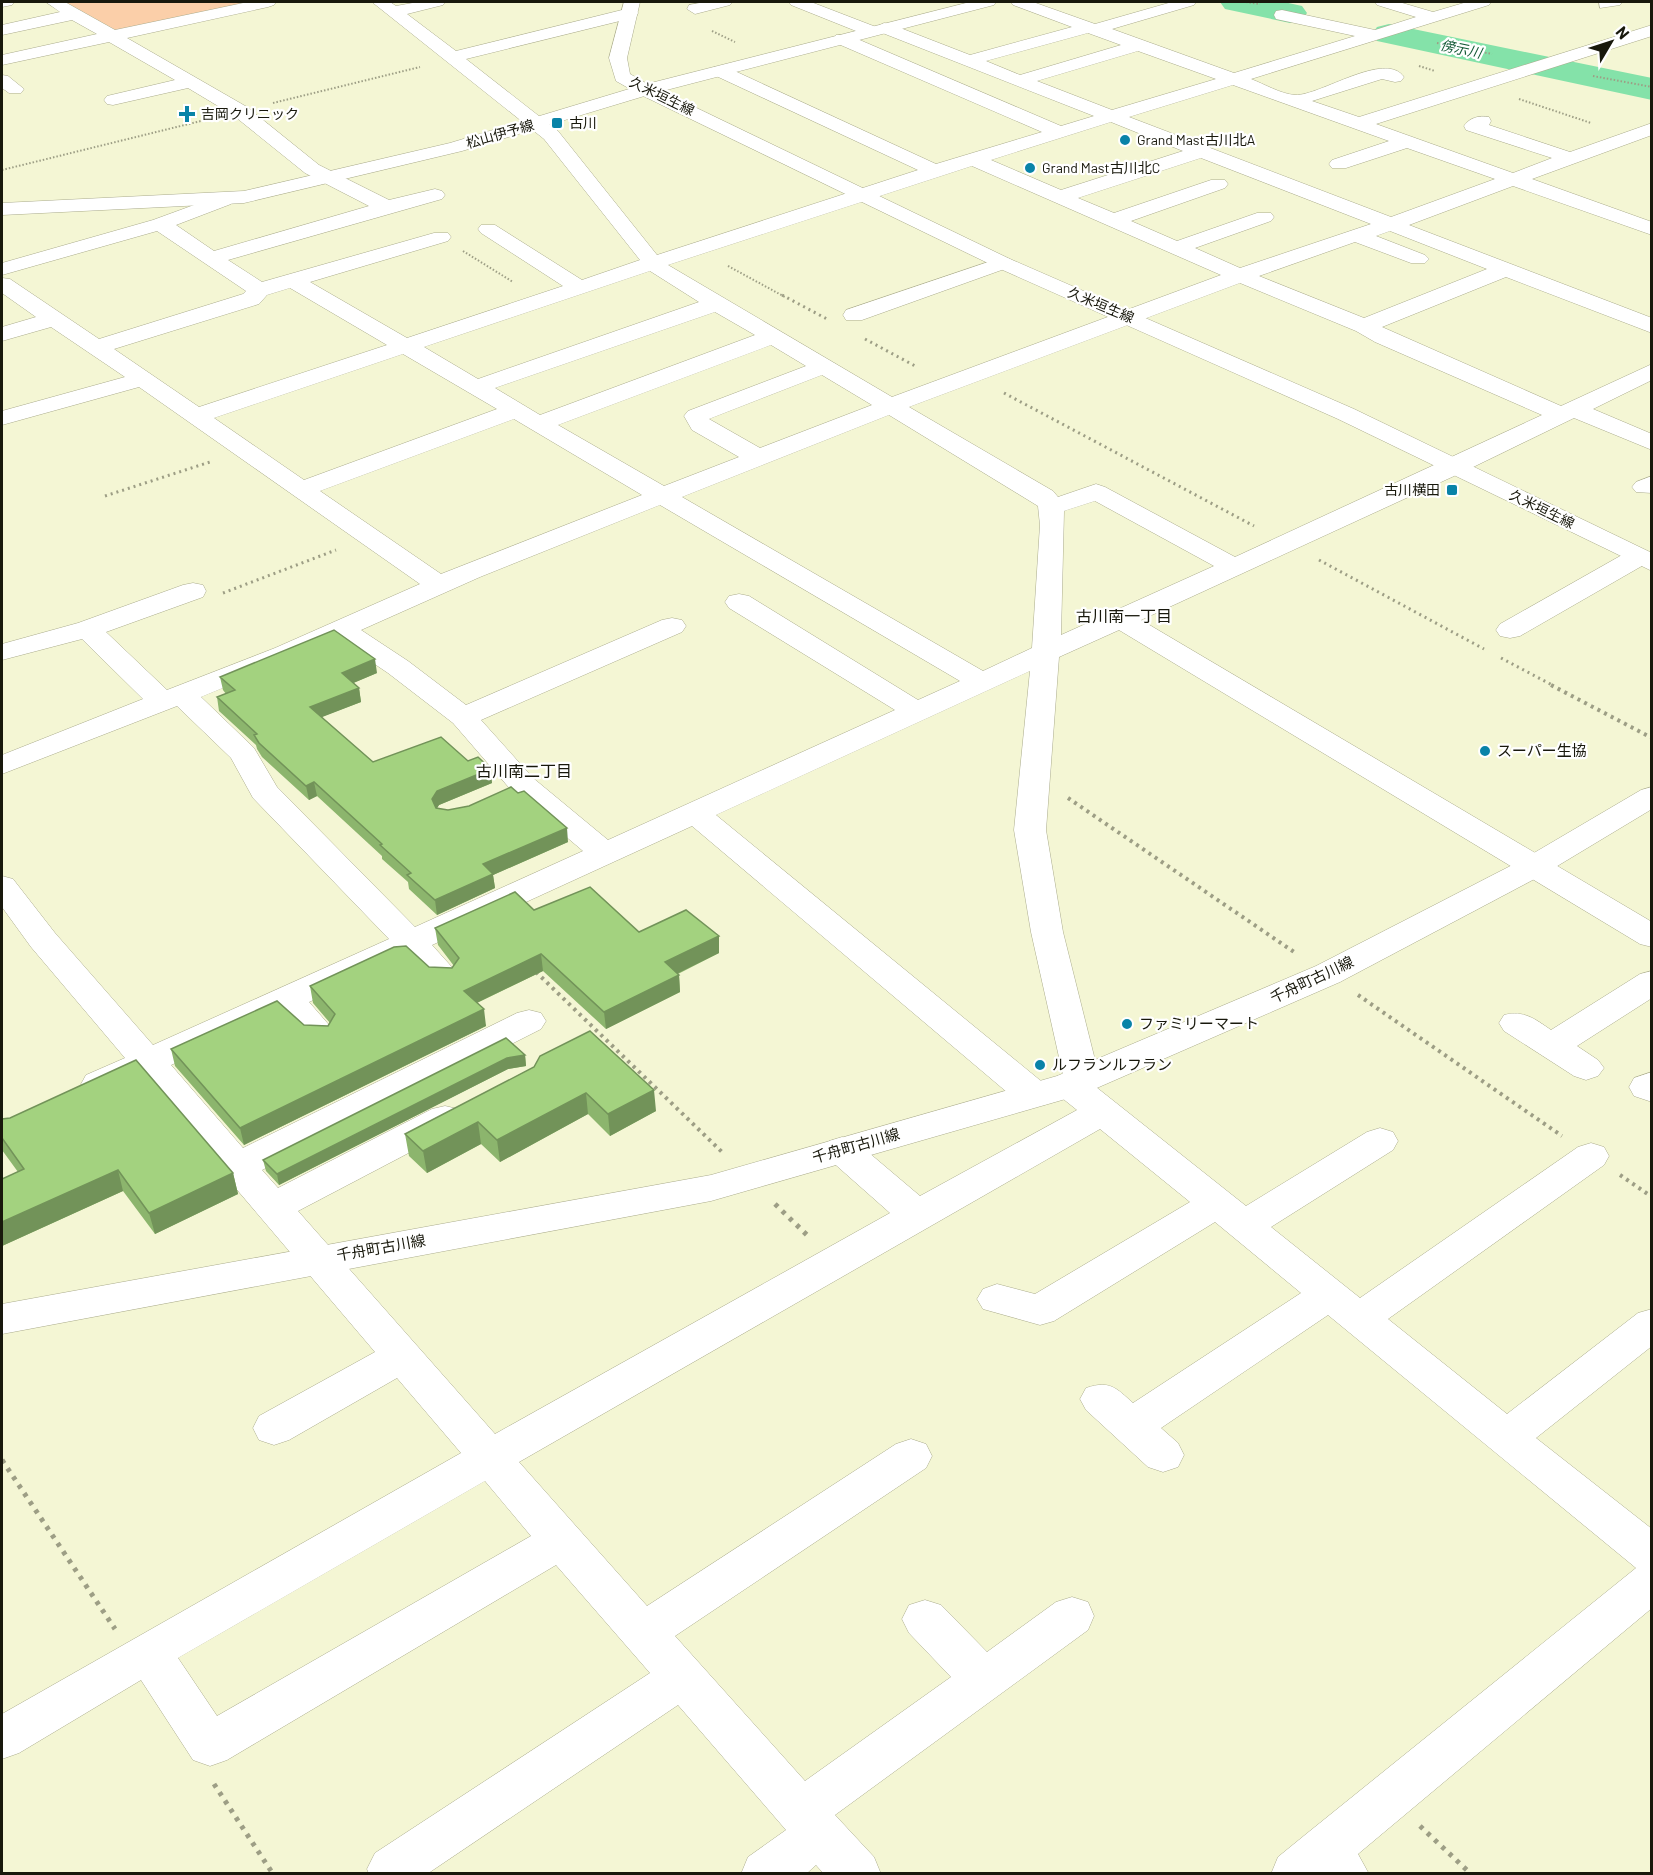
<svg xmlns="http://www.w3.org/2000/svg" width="1653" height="1875" font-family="Barlow,'Noto Sans JP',sans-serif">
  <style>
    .green { fill: #fbcfa9 }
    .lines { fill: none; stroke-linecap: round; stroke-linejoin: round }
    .river { fill: #84e2a9; fill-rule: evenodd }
    .street-casing { stroke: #abac8d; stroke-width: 1 }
    .secondary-casing { stroke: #abac8d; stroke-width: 1 }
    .primary-casing { stroke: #abac8d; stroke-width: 1 }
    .path-far3 { stroke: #9d9e85; stroke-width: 2; stroke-dasharray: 1.5 2; stroke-linecap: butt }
    .path-far2 { stroke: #9d9e85; stroke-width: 3; stroke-dasharray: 2 4; stroke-linecap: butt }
    .path-far1 { stroke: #9d9e85; stroke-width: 4; stroke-dasharray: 3 4.5; stroke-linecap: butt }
    .path { stroke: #9d9e85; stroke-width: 5; stroke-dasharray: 4 6; stroke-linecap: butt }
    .street { fill: #fff; fill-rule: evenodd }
    .secondary { fill: #fff; fill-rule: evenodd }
    .primary { fill: #fff; fill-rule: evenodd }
    .wall { fill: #8cb56d }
    .shaded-wall { fill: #729359 }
    .building { fill: #a3d27f; stroke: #729359; stroke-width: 1.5 }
    .poi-dot { fill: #0983a8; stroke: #fff; stroke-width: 2 }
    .labels { text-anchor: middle; stroke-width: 4.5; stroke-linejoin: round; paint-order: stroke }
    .far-water-label { font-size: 14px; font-style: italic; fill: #125935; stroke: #fff }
    .far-street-label { font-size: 14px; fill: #18180c; stroke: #fff }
    .far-poi-label { font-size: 14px; fill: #18180c; stroke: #fff; text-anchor: start }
    .poi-label { font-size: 15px; fill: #18180c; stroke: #fff; text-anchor: start }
    .street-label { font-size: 15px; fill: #18180c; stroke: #fff }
    .neighbourhood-label { font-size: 16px; fill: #18180c; stroke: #fff }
  </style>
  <rect width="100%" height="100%" fill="#f4f6d4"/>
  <path class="green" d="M65,2H236L241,4L117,31Z"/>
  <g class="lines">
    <path class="river" d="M1220,2H1284L1302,6L1307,13L1302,20L1290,23L1225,9Z
      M1389,24L1652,78V100L1377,41L1372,34L1377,27Z"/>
    <defs>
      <path id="street" d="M2,2H14L12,5L2,7Z
        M46,2H65L115,30L248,2H276L274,5L268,7L127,38L247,107L319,165L389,200L435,189L442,191L445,195L442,199L228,260L262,282L434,233H448L451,237L448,241L310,282L407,338L563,286L481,233L478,229L481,225H495L582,280L640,260L544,139L372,2H390L396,6L418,2H445L443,5L407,14L456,51L630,8L636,9L638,13L636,17L466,59L558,131L657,255L918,170L714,75L711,71L714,67H726L936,164L1042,132L836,43L833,39L836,35H848L1061,126L1094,116L880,32L872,36L866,35L791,5L789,2H811L876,27L884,23L890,24L970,55L1072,27L1013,5L1011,2H1033L1095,24L1172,2H1196L1194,5L1112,29L1234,73L1355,36L1276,19L1274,15L1276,11L1282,10L1375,30L1416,17L1377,5L1375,2H1399L1433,12L1467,2H1491L1489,5L1251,79C1264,84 1281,94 1295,95C1320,96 1385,50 1404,77L1401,81L1395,82L1382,79L1312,101L1359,117L1652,25V36L1376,124L1513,173L1552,158L1466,130L1464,126C1469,118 1479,115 1489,117L1491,121L1489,125L1570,152L1652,123V135L1532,179L1652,222V235L1513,186L1409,225L1652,318V333L1506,277L1382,327L1561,406L1652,364V380L1593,409L1652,434V450L1574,418L1465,471L1141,620L1652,922V947L1640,944L1119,630L1059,657L1046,830L1063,932L1100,1080L1096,1087L1246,1206L1367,1132L1380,1128L1393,1132L1398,1141L1393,1150L1271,1227L1360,1298L1578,1147L1591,1143L1604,1147L1609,1156L1604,1165L1388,1319L1507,1414L1638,1313L1652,1309V1346L1536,1438L1652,1529V1608L1358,1854L1369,1874H1271L1278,1857L1305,1835L1636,1568L1328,1315L1161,1428L1178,1443L1184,1455L1178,1467L1163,1472L1148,1467L1086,1410L1080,1399L1086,1388C1110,1380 1116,1388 1133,1403L1301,1293L1215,1222L1054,1321L1040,1325L983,1309L977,1299L983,1289L997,1284L1035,1294L1190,1202L1100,1129L519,1462L647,1606L896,1444L911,1439L926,1444L932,1456L926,1468L675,1636L805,1781L951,1677L909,1633L902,1619L909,1605L925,1600L941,1605L987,1652L1056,1602L1072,1597L1088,1602L1094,1616L1088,1630L835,1815L874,1857L881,1874H824L816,1865L806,1874H741L748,1857L786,1830L678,1705L427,1874H369L367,1869L375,1853L650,1673L556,1565L227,1760L210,1766L193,1760L141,1680L19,1753L2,1759V1714L461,1453L397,1378L289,1440L274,1445L259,1440L253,1428L259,1416L375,1352L142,1078L99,1096L86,1093L81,1084L86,1075L125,1058L31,947L2,907V876L13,879L55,933L153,1045L389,939L253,798L231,758L177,706L2,774V755L143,699L82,639L2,660V644L78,623L183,585L193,583L203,585L206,591L203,597L106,632L167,690L275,648L420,584L139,387L2,425V411L125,377L51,327L2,341V327L36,317L2,293V278L10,279L99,339L243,294L246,291L157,231L2,275V263L153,220L224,194L231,196L234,200L231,204L176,225L214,251L369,206L305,173L233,115L188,88L113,105L107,104L104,100L107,96L175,80L109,42L2,65V55L97,34L72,20L2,35V25L60,12ZM1088,33L1121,45L1020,75L986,61ZM1138,51L1216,79L1112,110L1037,81ZM1233,85L1389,141L1332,160L1329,164L1332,168H1346L1407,148L1495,179L1391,217L1129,117ZM1111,122L1183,151L1061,190L991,160ZM1201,158L1371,224L1240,268L1195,248L1271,221L1274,217L1271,213H1257L1177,241L1131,221L1225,188L1228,184L1225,180H1211L1114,213L1078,198ZM972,166L1221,275L892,397L668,265ZM1390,231L1487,269L1364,318L1259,276L1355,242L1411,263H1425L1429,259L1425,255L1376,236ZM650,271L699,302L478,379L424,347ZM1240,283L1356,331L1375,342L1542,415L1235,557L1105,487L1096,484L1058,497L1053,491L909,407ZM290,288L387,345L199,407L114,349L259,304L267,295ZM715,312L755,335L540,415L495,388ZM771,345L806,366L688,411L684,416L692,430L739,457L664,486L558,425ZM403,354L497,409L304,480L214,418ZM822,375L872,405L760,448L709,419ZM889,415L1038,506L1040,525L1032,648L983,671L682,497ZM514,419L642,495L441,574L320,491ZM1095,501L1214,566L1061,635L1064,511ZM660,505L960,681L918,700L749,596L739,594L729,596L725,602L729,608L895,710L608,840L533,778L481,720L682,632L686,626L682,620L672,618L662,620L466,705L408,661L361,630L480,577ZM339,640L388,673L453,723L511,790L583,851L415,927L277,787L254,748L201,697ZM1030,671L1014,830L1031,932L1063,1075L1057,1076L1052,1085L1057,1094L1077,1110L920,1196L855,1141L842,1137L829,1141L824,1150L829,1159L890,1213L495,1434L298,1211L458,1127L463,1118L458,1109L445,1106L432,1109L278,1188L262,1170L541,1029L546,1021L541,1013L529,1010L517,1013L243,1148L171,1065L281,1015C297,1031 307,1048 331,1041L336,1033L309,1002L406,957C421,973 430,989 454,983L459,975L432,945L692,826L1021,1104L1034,1107L1047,1104L1052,1095L1047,1086L716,815ZM485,1481L531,1536L217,1716L178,1658Z
        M705,2H732L730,5L695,14L687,9L689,5Z
        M1599,2H1622L1620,5L1600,8Z
        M2,75L8,76L24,89L21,93H9L2,88Z
        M1003,257L1010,259L1014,263L1010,267L862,320H846L843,315L846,310Z
        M1652,476V493L1636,492L1632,487L1636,482Z
        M1638,549L1647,551L1651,557L1647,563L1520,636L1510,638L1500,636L1496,630L1500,624L1629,551Z
        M1652,971V998L1577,1046L1598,1060L1604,1068L1598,1076L1586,1080L1574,1076L1504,1031L1499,1023L1504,1015C1524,1010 1535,1019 1551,1030L1640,974Z
        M1652,1072V1102L1634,1096L1629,1087L1634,1078Z"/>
      <path id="secondary" d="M624,2H640L627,58L630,74L651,86L1010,259L1354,409L1652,553V571L1338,419L996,267L639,94L616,81L609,58Z
        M1652,787V809L1544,874L1340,982L1083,1094L711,1201L2,1334V1304L711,1175L1057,1076L1316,966L1522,860L1641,790Z"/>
      <path id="primary" d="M970,2H996L994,5L651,94L462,151L244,203L2,215V203L244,191L450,143L639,86Z"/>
    </defs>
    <use href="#street" class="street-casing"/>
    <use href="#secondary" class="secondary-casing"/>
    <use href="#primary" class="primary-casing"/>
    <path class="path-far3" d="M1246,2L1260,4
      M712,31L735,42
      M1437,43L1492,54
      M1419,66L1435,71
      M1593,76L1652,87
      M1519,99L1591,123
      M273,103L420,67
      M2,170L205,120
      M463,251L513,282
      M728,266L785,297"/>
    <path class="path-far2" d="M782,295L827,319
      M865,339L917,367
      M1004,393L1254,526
      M105,496L213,461
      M1319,560L1484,649
      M223,593L336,550
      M1501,658L1554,686"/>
    <path class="path-far1" d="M1551,685L1652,738
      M1068,798L1297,954
      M536,972L722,1152
      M1358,995L1562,1136
      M1620,1175L1652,1197"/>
    <path class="path" d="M775,1204L808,1236
      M2,1460L115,1629
      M214,1784L273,1874
      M1420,1826L1471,1874"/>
    <use href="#street" class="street"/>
    <use href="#secondary" class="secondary"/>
    <use href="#primary" class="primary"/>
  </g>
  <path class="wall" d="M377,673L353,683L359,688L361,702L321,717L373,762L492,783L439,805L437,808L568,842L493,875L495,888L437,915L409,889L408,882L382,859V856L317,796L309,800L262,757L257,749L256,745L219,711L217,697L226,694L223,690L220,677Z
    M534,910L639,932L719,953L678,974L679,975L680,992L606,1029L543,971L477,1003L486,1026L244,1145L175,1066L171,1049L304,1025L328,1026L330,1023L313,1003L310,986L429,967L452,968L454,966L438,945L435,928Z
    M525,1055L526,1066L508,1069L279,1185L266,1171L263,1160Z
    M534,1067L656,1111L610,1136L588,1114L500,1162L481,1144L427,1173L409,1156L405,1134Z
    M2,1119L233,1173L238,1194L155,1234L123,1191L2,1246V1179L18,1172L2,1150Z"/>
  <path class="shaded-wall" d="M375,659L377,673L344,687L342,673Z
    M359,688L361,702L312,721L310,707Z
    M491,769L492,783L439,805L434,813L432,799L437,791Z
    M314,782L317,796L309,800L306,786Z
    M567,828L568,842L493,875L495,888L437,915L435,900L483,864Z
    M719,936V953L666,979L665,962Z
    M541,954L543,971L466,1008L464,991Z
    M679,975L680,992L606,1029L604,1012Z
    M484,1009L486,1026L244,1145L240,1128Z
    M525,1055L526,1066L508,1069L279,1185L277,1174L507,1058Z
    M654,1090L656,1111L610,1136L608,1114Z
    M586,1093L588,1114L500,1162L497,1140Z
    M478,1122L481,1144L427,1173L423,1151Z
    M118,1170L123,1191L2,1246V1222Z
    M233,1173L238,1194L155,1234L149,1213Z"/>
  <path class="building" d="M334,630L375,659L342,673L359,688L310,707L373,762L441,737L468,761L478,757L491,769L437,791L432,799L436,808L448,810L469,806L511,787L518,793L524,791L567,828L483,864L493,874L435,900L407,875L411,873L380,845L382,844L314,782L306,786L259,743L254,735L257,734L217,697L235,690L220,677Z
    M590,887L639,932L686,910L719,936L665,962L679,975L604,1012L541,954L464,991L484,1009L240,1128L171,1049L277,1001L304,1025L328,1026L335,1014L310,986L394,947L406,946L429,967L452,968L459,958L435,928L515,892L534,910Z
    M590,1031L654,1090L608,1114L586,1093L497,1140L478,1122L423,1151L405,1134L534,1067L540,1056Z
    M506,1038L525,1055L507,1058L277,1174L263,1160Z
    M136,1060L233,1173L149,1213L118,1170L2,1222V1179L24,1169L2,1138V1119L10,1118Z"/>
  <g class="poi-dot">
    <path d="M184 105h6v6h6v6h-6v6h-6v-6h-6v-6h6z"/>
    <rect x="551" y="117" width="12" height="12" rx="3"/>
    <circle cx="1125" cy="140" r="6"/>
    <circle cx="1030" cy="168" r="6"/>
    <rect x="1446" y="484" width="12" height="12" rx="3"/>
    <circle cx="1485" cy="751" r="6"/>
    <circle cx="1127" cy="1024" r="6"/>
    <circle cx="1040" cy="1065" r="6"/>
  </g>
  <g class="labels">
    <g class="far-water-label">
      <text transform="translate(1461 49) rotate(12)" y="5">傍示川</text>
    </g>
    <g class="far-street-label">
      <text transform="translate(662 96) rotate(26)" y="5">久米垣生線</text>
      <text transform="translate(500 134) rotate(-16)" y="5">松山伊予線</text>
      <text transform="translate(1101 305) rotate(23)" y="5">久米垣生線</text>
      <text transform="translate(1542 509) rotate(26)" y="5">久米垣生線</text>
    </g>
    <g class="far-poi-label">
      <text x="201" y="119">吉岡クリニック</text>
      <text x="569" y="128">古川</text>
      <text x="1137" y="145">Grand Mast古川北A</text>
      <text x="1042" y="173">Grand Mast古川北C</text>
      <text x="1440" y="495" text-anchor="end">古川横田</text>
    </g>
    <g class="poi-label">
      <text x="1497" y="756">スーパー生協</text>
      <text x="1139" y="1029">ファミリーマート</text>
      <text x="1052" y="1070">ルフランルフラン</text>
    </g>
    <g class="street-label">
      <text transform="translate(1312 980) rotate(-25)" y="5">千舟町古川線</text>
      <text transform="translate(856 1146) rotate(-16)" y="5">千舟町古川線</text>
      <text transform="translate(381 1248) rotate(-10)" y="5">千舟町古川線</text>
    </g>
    <g class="neighbourhood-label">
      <text x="1124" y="622">古川南一丁目</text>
      <text x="524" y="777">古川南二丁目</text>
    </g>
  </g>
  <rect width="1653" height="1875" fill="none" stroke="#18180c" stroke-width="6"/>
  <g transform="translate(1611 42) rotate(51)" stroke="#ffffff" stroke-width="4.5" paint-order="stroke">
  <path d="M0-4.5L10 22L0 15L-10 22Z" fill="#18180c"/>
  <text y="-9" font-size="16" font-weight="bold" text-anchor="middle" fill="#18180c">N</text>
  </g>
</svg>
